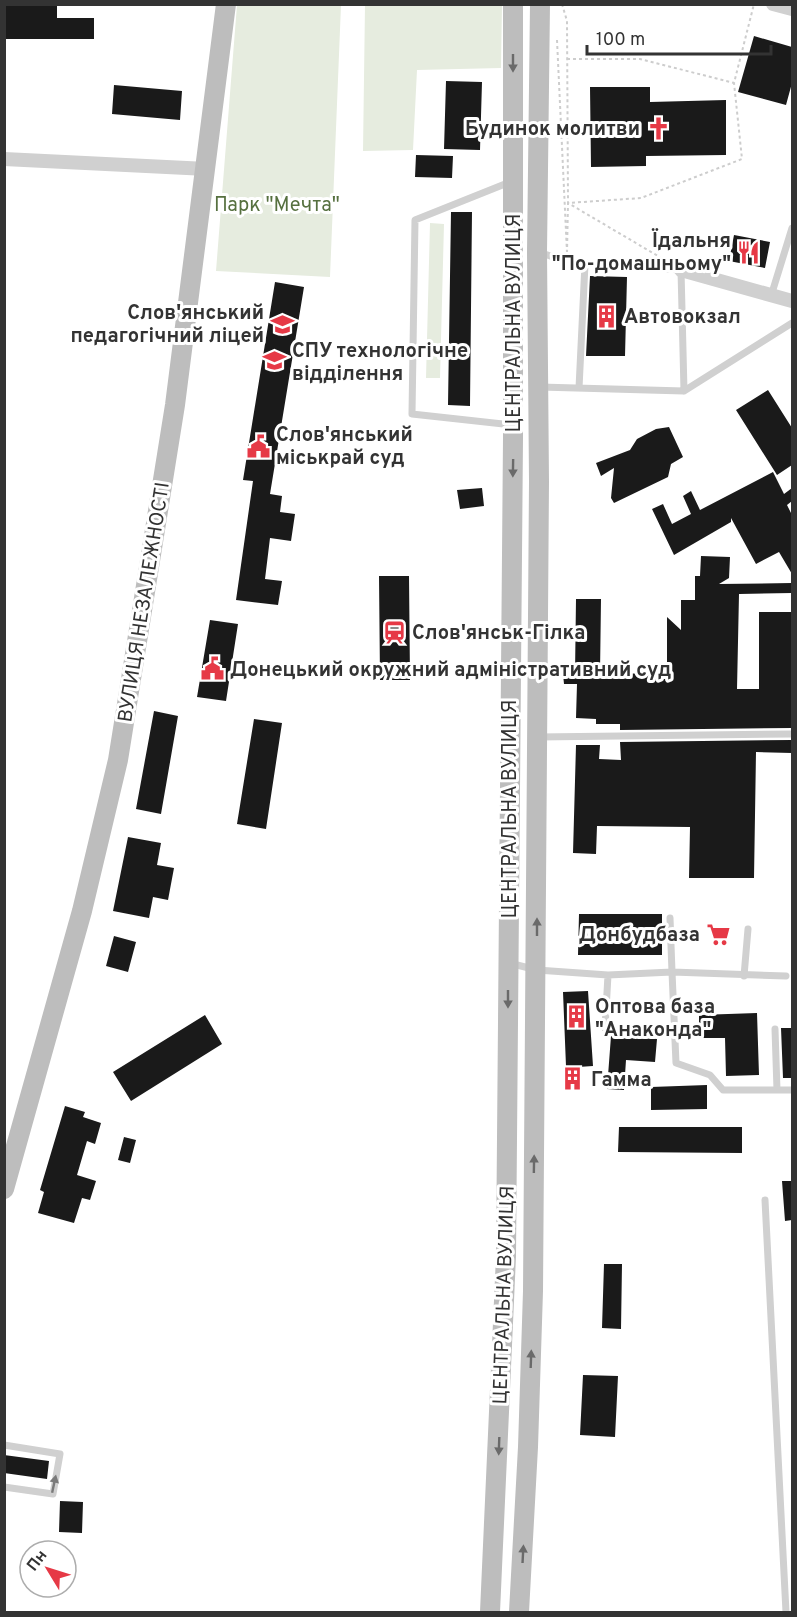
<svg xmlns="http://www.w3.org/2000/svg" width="797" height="1617" font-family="Overpass,sans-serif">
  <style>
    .green { fill: #e6ecdf }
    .building { fill: #1a1a1a }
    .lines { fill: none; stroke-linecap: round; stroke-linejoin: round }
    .path { stroke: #cdcdcd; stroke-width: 2; stroke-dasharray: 3 3; stroke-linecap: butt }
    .lane { stroke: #d0d0d0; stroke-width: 7 }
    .street { stroke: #d0d0d0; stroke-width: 14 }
    .secondary { stroke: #bdbdbd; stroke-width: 20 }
    .oneway { fill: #6a6a6a }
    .oneway2 { fill: #7a7a7a }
    .labels { text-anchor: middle; stroke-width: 6; stroke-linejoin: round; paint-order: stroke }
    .poi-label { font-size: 20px; font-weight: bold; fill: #333; stroke: #fff; text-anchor: start }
    .park-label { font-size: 20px; fill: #56703f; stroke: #fff }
    .street-label { font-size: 20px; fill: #333; stroke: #fff }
  </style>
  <rect width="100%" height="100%" fill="#fff"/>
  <path class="green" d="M237,5H341L330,277L216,271Z
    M365,5H502L501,68L417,70L413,150L363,151Z
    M430,223L444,224L440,378H426Z"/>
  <path class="building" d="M4,4H57V18H94V39H4Z
    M754,36L792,47V83L786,105L738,92Z
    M446,81L482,82L480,150L444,149Z
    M114,85L182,91L180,120L112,114Z
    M590,87H650V102L726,100V155L646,156V166L591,167Z
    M416,155L453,156L452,178L415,177Z
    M451,212H472L470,406L448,405Z
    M734,235L770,242L765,268L729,261Z
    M590,276L627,277L625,356H586Z
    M275,282L304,287L270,494L282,496L280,512L295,514L291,541L270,538L265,579L282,581L278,605L236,600L253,481L243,480Z
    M768,390L792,428V465L777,475L736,410Z
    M669,427L683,457L671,464L668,477L614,503L611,498L614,468L601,476L596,463L630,450L637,439L656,429Z
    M773,472L784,494L792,488V501L787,505L792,515V574L779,552L756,564L731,518V522L674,555L652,509L663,504L672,524L691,514L683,496L691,491L700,510Z
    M482,488L484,506L460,509L457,490Z
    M701,556L730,557L729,578L719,584L792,583V593L739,594L737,689H759V612H792V728L620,730V724H596V719L576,718L577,684H564L563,674H575L576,599H601L600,674L667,673V617L681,630V600H695V576H700Z
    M379,576H409L410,680H380Z
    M210,620L238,624L226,701L197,697Z
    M154,711L178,716L161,814L136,809Z
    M254,719L282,723L266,829L237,824Z
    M792,740V753L756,752L754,878H689L690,827L597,826L596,854L573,853L576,745H600L599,759L621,760L620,742Z
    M128,837L161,843L157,865L174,868L168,900L153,897L149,918L113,911Z
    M579,914H662V955H578Z
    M114,936L136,942L128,972L106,966Z
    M588,991L593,1066L578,1067L580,1090L567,1091L563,992Z
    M757,1013L759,1075L726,1076L725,1038H699V1015Z
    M205,1015L222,1044L131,1101L113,1072Z
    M781,1028H792V1078H783Z
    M611,1036L657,1039L655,1062L626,1060L624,1090L607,1089Z
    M707,1085V1109L651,1110V1087Z
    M65,1106L85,1112L83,1117L101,1123L95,1144L87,1141L77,1175L96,1181L90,1200L82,1198L74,1223L38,1213L44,1192L40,1190Z
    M619,1127H742V1153L618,1152Z
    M124,1137L136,1140L130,1163L118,1160Z
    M782,1181H792V1220L785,1221Z
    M604,1264H622L621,1329L602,1328Z
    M583,1375L618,1376L615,1437L580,1435Z
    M4,1455L49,1461L47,1479L4,1473Z
    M60,1501L83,1502L82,1533L59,1532Z"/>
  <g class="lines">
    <path class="path" d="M562,4L567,21L568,203L663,259
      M557,40L567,253
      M567,59H640L734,83L754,4
      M567,253L568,203L641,198L742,159L734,83"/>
    <path class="lane" d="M510,182L415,220L412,414L512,425
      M539,252L567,262L681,270L684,391L540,387
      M771,296L792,228
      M579,388L585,264
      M684,391L792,323
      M538,737L792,734
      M670,918L672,972L786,976
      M509,963L537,970L608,975
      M744,976L748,929
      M605,1028L608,975L672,972L676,1063L710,1075L723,1090H777L775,1029
      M777,1090H792
      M765,1200L786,1612
      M4,1445L60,1454L53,1494L4,1487"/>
    <path class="street" d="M773,4L792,9
      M4,159L207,169
      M681,270L792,301"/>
    <path class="secondary" d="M4,1189L82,911L118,760L175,405L226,4
      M490,1612L506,1256L513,438V4
      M519,1612L528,1447L533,1291L539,481L537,252L540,4"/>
  </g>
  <defs><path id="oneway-solid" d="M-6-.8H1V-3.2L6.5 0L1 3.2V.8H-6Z" transform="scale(1.5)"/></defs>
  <g class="oneway">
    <use href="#oneway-solid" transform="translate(513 63) rotate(90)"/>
    <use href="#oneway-solid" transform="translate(513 468) rotate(91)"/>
    <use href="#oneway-solid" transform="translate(537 927) rotate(-90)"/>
    <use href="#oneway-solid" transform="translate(508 999) rotate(90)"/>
    <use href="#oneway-solid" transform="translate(534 1164) rotate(-89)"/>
    <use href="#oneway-solid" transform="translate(531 1359) rotate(-88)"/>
    <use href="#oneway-solid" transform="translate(499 1446) rotate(92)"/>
    <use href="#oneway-solid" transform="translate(523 1554) rotate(-87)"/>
  </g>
  <use class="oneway2" href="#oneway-solid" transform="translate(54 1484) rotate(-78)"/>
  <defs>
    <symbol id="church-bare" viewBox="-9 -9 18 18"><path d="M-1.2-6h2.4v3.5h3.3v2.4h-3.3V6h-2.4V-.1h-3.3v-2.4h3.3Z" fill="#e63946" stroke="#fff" stroke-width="2.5" paint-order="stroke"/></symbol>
    <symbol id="restaurant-bare" viewBox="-9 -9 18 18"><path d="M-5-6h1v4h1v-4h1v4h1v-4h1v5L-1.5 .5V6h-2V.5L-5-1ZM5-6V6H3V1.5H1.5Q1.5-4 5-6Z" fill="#e63946" stroke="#fff" stroke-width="2.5" paint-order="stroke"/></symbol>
    <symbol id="building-bare" viewBox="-9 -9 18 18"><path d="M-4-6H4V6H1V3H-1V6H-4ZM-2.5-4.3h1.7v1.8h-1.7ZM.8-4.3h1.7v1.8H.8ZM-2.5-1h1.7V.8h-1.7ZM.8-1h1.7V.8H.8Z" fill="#e63946" stroke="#fff" stroke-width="2.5" paint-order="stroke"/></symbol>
    <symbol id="school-bare" viewBox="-9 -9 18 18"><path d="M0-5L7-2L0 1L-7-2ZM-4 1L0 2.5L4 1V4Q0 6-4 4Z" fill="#e63946" stroke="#fff" stroke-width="2.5" paint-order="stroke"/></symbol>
    <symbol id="university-bare" viewBox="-9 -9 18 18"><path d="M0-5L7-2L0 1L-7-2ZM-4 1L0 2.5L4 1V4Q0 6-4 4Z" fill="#e63946" stroke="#fff" stroke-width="2.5" paint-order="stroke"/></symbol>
    <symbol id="civic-bare" viewBox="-9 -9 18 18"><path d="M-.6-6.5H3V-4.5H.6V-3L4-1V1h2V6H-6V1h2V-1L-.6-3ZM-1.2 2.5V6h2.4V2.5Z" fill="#e63946" stroke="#fff" stroke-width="2.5" paint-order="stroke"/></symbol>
    <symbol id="station-bare" viewBox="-9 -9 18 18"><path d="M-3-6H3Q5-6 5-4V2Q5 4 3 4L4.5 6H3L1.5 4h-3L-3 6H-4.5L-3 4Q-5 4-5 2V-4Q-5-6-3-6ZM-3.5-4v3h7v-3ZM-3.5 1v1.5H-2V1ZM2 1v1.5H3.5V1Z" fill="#e63946" stroke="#fff" stroke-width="2.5" paint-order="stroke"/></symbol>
    <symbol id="supermarket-bare" viewBox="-9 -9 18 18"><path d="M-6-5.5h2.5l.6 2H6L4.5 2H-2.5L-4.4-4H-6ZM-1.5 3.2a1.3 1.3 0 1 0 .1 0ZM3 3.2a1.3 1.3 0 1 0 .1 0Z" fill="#e63946" stroke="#fff" stroke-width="2.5" paint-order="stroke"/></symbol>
  </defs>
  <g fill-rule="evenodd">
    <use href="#church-bare" x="642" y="112" width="33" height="33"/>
    <use href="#restaurant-bare" x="732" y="236" width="33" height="33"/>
    <use href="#building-bare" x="590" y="300" width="33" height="33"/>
    <use href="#school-bare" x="266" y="308" width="33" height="33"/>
    <use href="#university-bare" x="258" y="344" width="33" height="33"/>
    <use href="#civic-bare" x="242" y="430" width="33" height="33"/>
    <use href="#station-bare" x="378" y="616" width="33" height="33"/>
    <use href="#civic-bare" x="196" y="652" width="33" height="33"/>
    <use href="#supermarket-bare" x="702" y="918" width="33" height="33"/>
    <use href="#building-bare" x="560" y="1000" width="33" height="33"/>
    <use href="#building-bare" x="556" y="1062" width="33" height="33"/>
  </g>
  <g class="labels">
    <g class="poi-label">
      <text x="640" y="135" text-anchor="end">Будинок молитви</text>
      <text x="731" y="247" text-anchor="end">Їдальня<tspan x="731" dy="23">"По-домашньому"</tspan></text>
      <text x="264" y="319" text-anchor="end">Слов'янський<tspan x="264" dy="23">педагогічний ліцей</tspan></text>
      <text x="624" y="323">Автовокзал</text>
      <text x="292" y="357">СПУ технологічне<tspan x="292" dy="23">відділення</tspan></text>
      <text x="276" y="441">Слов'янський<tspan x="276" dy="23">міськрай суд</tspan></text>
      <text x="412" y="639">Слов'янськ-Гілка</text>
      <text x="230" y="676">Донецький окружний адміністративний суд</text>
      <text x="700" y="941" text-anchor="end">Донбудбаза</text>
      <text x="595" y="1013">Оптова база<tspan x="595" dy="23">"Анаконда"</tspan></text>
      <text x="591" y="1086">Гамма</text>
    </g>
    <g class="park-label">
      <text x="277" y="211">Парк "Мечта"</text>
    </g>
    <g class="street-label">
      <text transform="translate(513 323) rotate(-90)" y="7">ЦЕНТРАЛЬНА ВУЛИЦЯ</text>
      <text transform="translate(143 602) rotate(-81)" y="7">ВУЛИЦЯ НЕЗАЛЕЖНОСТІ</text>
      <text transform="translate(509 809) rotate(-90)" y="7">ЦЕНТРАЛЬНА ВУЛИЦЯ</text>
      <text transform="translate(503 1295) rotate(-88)" y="7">ЦЕНТРАЛЬНА ВУЛИЦЯ</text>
    </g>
  </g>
  <rect width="797" height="1617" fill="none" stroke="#333333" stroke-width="12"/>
  <g transform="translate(48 1569) rotate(308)"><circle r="28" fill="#ffffff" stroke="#adadad" stroke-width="1.5"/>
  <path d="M0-4.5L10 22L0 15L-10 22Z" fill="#e63946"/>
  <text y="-9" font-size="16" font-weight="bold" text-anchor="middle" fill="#333333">Пн</text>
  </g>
  <path d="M587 45v9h184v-9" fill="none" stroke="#333333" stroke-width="3"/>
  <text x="596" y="45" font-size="18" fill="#333333" stroke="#ffffff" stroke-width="4.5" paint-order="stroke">100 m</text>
</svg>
